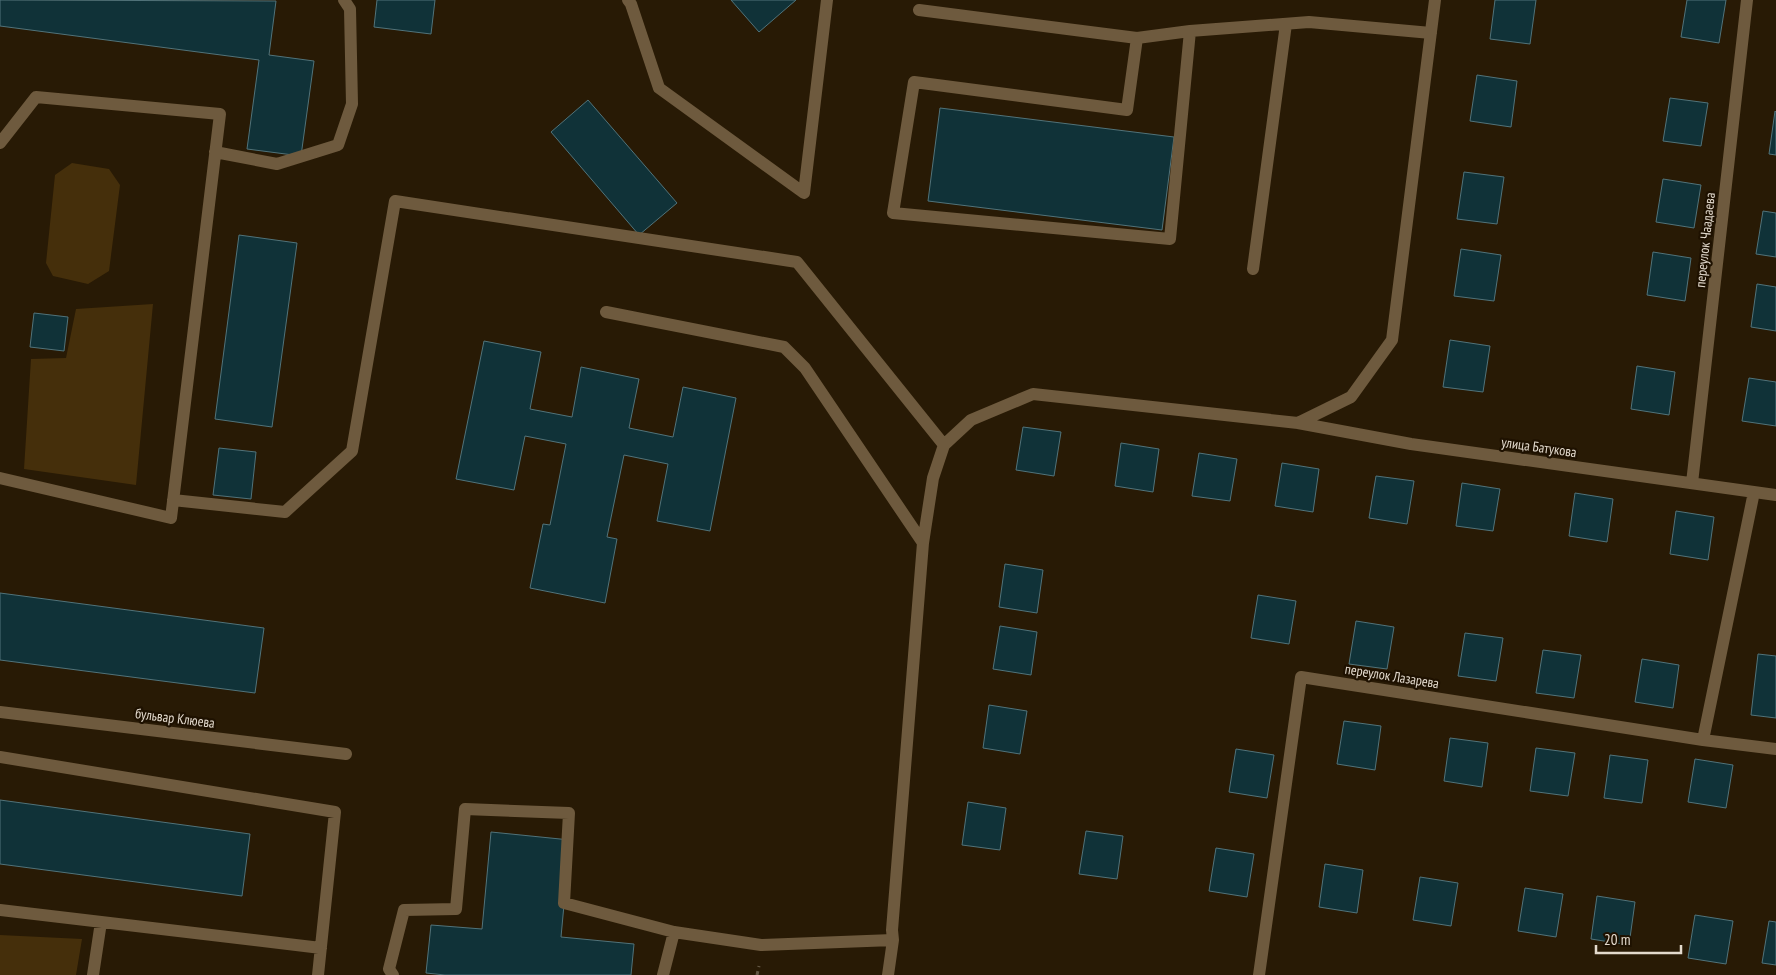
<svg xmlns="http://www.w3.org/2000/svg" width="1776" height="975" font-family="'PT Sans Narrow',sans-serif">
  <style>
    .green { fill: #452f0b }
    .building { fill: #103238; stroke: #51737a }
    .lines { fill: none; stroke-linecap: round; stroke-linejoin: round }
    .path { stroke: #625643; stroke-width: 3; stroke-dasharray: 4 4; stroke-linecap: butt }
    .minor { stroke: #6e5a3e; stroke-width: 12 }
    .labels { text-anchor: middle; stroke-width: 4.5; stroke-linejoin: round; paint-order: stroke }
    .street-label { font-size: 14px; fill: #e3dacd; stroke: #1e1100 }
  </style>
  <rect width="100%" height="100%" fill="#281a05"/>
  <path class="green" d="M72,163L109,169L120,185L109,271L88,284L53,276L46,263L55,175Z
    M153,304L136,485L24,469L31,359L66,358L76,309Z
    M0,935L82,939L76,975H0Z"/>
  <path class="building" d="M0,0L276,1L269,55L314,61L301,156L247,149L259,60L0,26Z
    M377,0H435L431,34L374,27Z
    M731,0H796L759,32Z
    M1495,0H1536L1530,44L1490,39Z
    M1687,0H1726L1719,43L1681,37Z
    M1477,75L1517,81L1511,127L1470,121Z
    M1670,98L1708,103L1701,146L1663,141Z
    M588,100L677,203L639,235L551,132Z
    M940,108L1174,137L1162,230L928,201Z
    M1775,111L1776,112V155L1769,154Z
    M1464,172L1504,177L1497,224L1457,219Z
    M1663,179L1701,185L1694,228L1656,222Z
    M1763,211L1776,213V257L1756,254Z
    M239,235L297,243L272,427L215,419Z
    M1461,249L1501,255L1494,301L1454,296Z
    M1653,252L1691,258L1685,301L1647,295Z
    M1757,284L1776,287V331L1751,327Z
    M34,313L68,317L64,351L30,347Z
    M1450,340L1490,346L1483,392L1443,387Z
    M484,341L541,352L530,409L572,417L581,367L639,379L629,428L673,437L683,387L736,398L710,531L657,521L668,464L624,455L607,537L617,539L605,603L530,588L543,524L550,525L566,444L525,436L514,490L456,479Z
    M1637,366L1675,372L1669,415L1631,409Z
    M1749,378L1776,382V426L1742,421Z
    M1023,427L1061,432L1054,476L1016,470Z
    M1121,443L1159,449L1153,492L1115,486Z
    M219,448L256,452L251,499L213,495Z
    M1199,453L1237,459L1230,501L1192,496Z
    M1282,463L1319,469L1313,512L1275,506Z
    M1376,476L1414,481L1407,524L1369,518Z
    M1462,483L1500,489L1493,531L1456,526Z
    M1575,493L1613,499L1607,542L1569,536Z
    M1676,511L1714,517L1708,560L1670,554Z
    M1005,564L1043,570L1037,613L999,607Z
    M0,593L264,628L255,693L0,660Z
    M1258,595L1296,601L1289,644L1251,638Z
    M1356,621L1394,627L1387,669L1349,664Z
    M1000,626L1037,632L1031,675L993,669Z
    M1465,633L1503,638L1496,681L1458,676Z
    M1543,650L1581,655L1574,698L1536,693Z
    M1758,654L1776,656V718L1751,715Z
    M1642,659L1679,665L1673,708L1635,702Z
    M989,705L1027,711L1020,754L983,748Z
    M1344,721L1381,726L1375,770L1337,764Z
    M1450,738L1488,743L1482,787L1444,781Z
    M1536,748L1575,753L1568,796L1530,791Z
    M1236,749L1274,755L1267,798L1229,792Z
    M1610,755L1648,760L1642,803L1604,798Z
    M1695,759L1733,765L1726,808L1688,802Z
    M0,800L250,834L242,896L0,864Z
    M968,802L1006,808L1000,850L962,845Z
    M1086,831L1123,836L1117,879L1079,874Z
    M491,832L570,840L561,937L634,944L631,975H445L426,973L431,925L482,929Z
    M1216,848L1254,854L1247,897L1209,891Z
    M1325,864L1363,870L1357,913L1319,907Z
    M1420,877L1458,883L1451,926L1413,920Z
    M1525,888L1563,894L1556,937L1518,931Z
    M1597,896L1635,902L1629,945L1591,939Z
    M1695,915L1733,921L1726,964L1688,958Z
    M1769,921L1776,922V965L1762,963Z"/>
  <g class="lines">
    <path class="path" d="M757,975L759,966"/>
    <path class="minor" d="M628,0L631,4L659,88L804,193L827,0
      M919,10L1137,38L1127,110L914,82L893,213L1170,239L1190,31L1309,22L1431,33
      M1137,38L1190,31
      M0,143L36,97L220,114L171,518L0,478
      M215,152L277,164L338,145L352,104L350,9L344,0
      M1253,269L1286,24
      M606,312L784,347L805,368L923,543
      M1298,423L1411,444L1776,495
      M1692,483L1747,0
      M173,500L285,512L352,451L395,201L797,262L944,445
      M0,712L346,754
      M1703,740L1754,492
      M0,757L335,812L318,975
      M0,910L321,948
      M93,975L101,922
      M393,975L389,969L404,910L456,909L465,809L569,813L564,903L674,932L761,945L893,940
      M663,975L674,932
      M888,975L893,940L892,930L923,543L933,478L944,445L971,420L1033,394L1298,423L1351,397L1392,340L1435,0
      M1259,975L1301,677L1703,740L1776,749"/>
  </g>
  <g class="labels">
    <g class="street-label">
      <text transform="translate(1705 240) rotate(-84)" y="5">переулок Чаадаева</text>
      <text transform="translate(1539 447) rotate(8)" y="5">улица Батукова</text>
      <text transform="translate(1392 676) rotate(9)" y="5">переулок Лазарева</text>
      <text transform="translate(175 718) rotate(7)" y="5">бульвар Клюева</text>
    </g>
  </g>
  <path d="M1596 945v8h85v-8" fill="none" stroke="#e3dacd" stroke-width="2.5"/>
  <text x="1604" y="945" font-size="15" fill="#e3dacd" stroke="#1e1100" stroke-width="4" paint-order="stroke">20 m</text>
</svg>
